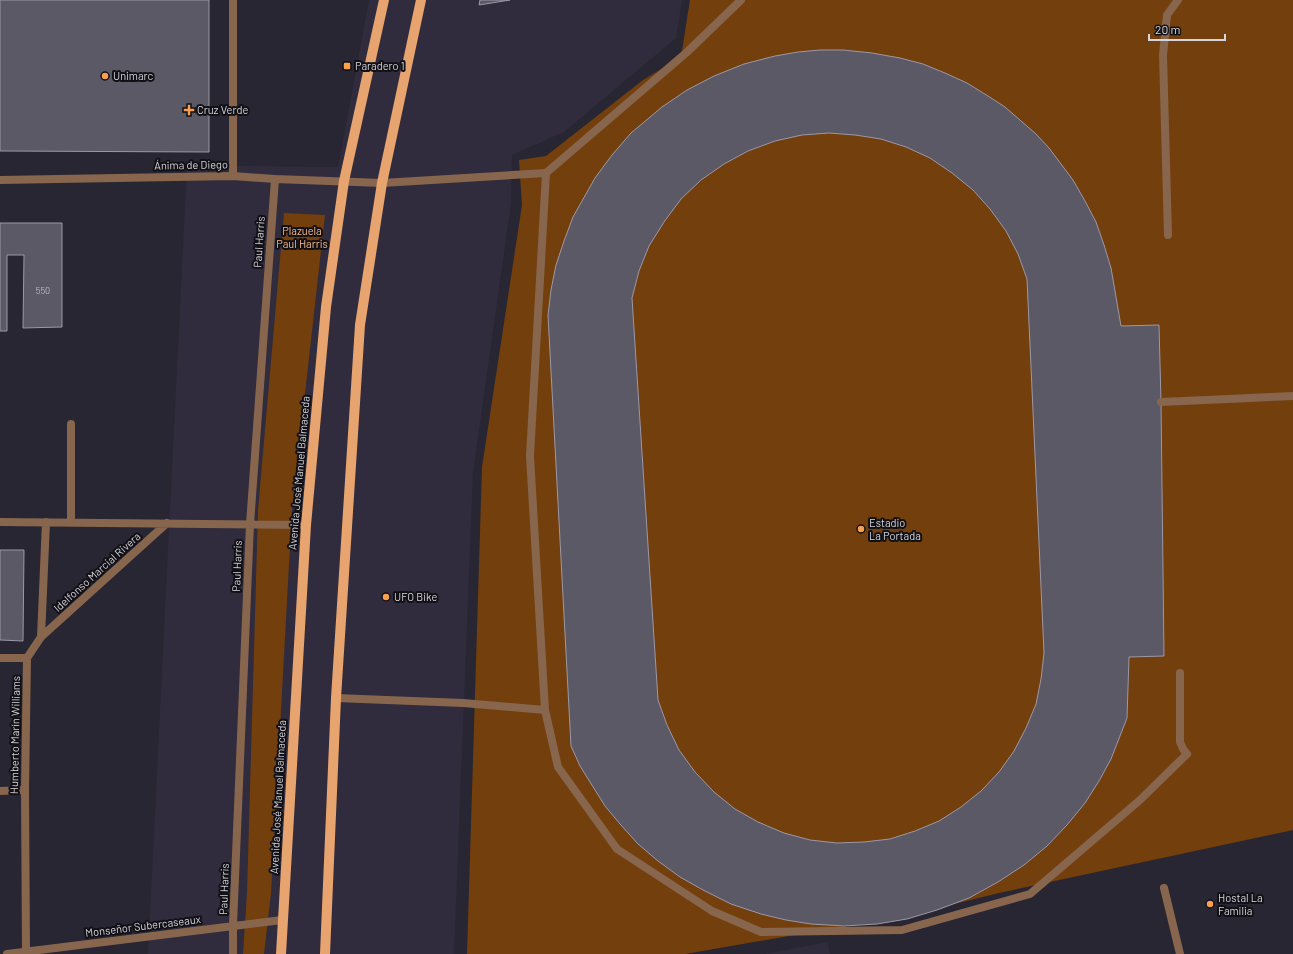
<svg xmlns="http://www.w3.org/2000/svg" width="1293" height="954" font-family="Barlow,sans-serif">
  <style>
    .built { fill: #302b3d }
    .green { fill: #733f0c }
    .building { fill: #5c5966; stroke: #9c98a7; fill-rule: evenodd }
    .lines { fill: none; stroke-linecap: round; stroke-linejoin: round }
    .service { stroke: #87664d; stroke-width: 8 }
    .pedestrian { stroke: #87664d; stroke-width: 8 }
    .minor { stroke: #87664d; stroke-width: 8 }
    .primary { stroke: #e8a46e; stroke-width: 10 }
    .poi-dot { fill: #fa9f4f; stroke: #111015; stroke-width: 1.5 }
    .labels { text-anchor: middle; stroke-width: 4; stroke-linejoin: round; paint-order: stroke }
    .number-label { font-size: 9px; fill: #b8b5be }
    .poi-label { font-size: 11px; fill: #d6d4dc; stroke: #111015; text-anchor: start }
    .street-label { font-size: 11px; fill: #d6d4dc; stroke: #111015 }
    .park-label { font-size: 11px; fill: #f9bc8d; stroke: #111015 }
  </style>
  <rect width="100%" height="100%" fill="#282632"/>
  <path class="built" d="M369,0H682L676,38L564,132L512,155L511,204L473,473L454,954H148L187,165L338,167Z
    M828,942L830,954H764Z"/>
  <path class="green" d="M690,0H1293V830L999,893L954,904L937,910L907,919L853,925L685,954H467L482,467L522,205L519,160L546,156L643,80L681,57Z
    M284,213L325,215L292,510L271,893L264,954H243L247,893L258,510Z"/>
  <path class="building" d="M0,0H209V152L0,151Z
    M480,0H510L479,5Z
    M820,50H843L872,53L900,58L923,64L945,73L967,83L988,96L1005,107L1036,134L1049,148L1073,180L1085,201L1096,222L1104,245L1111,268L1121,326L1159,325L1161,402L1164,656L1129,657L1127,718L1111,759L1099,781L1085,803L1067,825L1047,846L1024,865L998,882L969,898L937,910L907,919L877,924L844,926L811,924L786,920L761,914L731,904L703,890L680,877L658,861L638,844L620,824L605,806L580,766L571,746L548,315L551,290L556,265L564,241L573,217L595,178L612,155L631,133L662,107L687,90L714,76L744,64L775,56L798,52ZM829,133L855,135L881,139L906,147L930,158L952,173L973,190L990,209L1006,231L1018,254L1027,279L1044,653L1041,679L1036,704L1026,728L1014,751L999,772L981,791L961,807L939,821L915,831L890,839L864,842L837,843L810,840L784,833L758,822L735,809L714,792L695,772L679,750L667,725L658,700L632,298L639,271L649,246L664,222L681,199L701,180L724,164L748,151L775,141L802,135Z
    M0,223H62V327L23,328L24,255H7V331H0Z
    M0,550H24L23,641L0,640Z"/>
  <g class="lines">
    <path class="service" d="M233,176V0
      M1168,235L1163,55L1167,15L1178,0
      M71,522V424
      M1180,673V742L1183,749L1187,754
      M1164,888L1180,954"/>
    <path class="pedestrian" d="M741,0L686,53L546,173L530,456L545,710L558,767L617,849L712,911L761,932L902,930L1030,894L1140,800L1187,754
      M1161,402L1293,396
      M463,703L545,710"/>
    <path class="minor" d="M0,180L233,176L275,179L382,183L546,173
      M0,522L306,525
      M41,637L167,523
      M0,658H27
      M336,698L463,703
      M0,791L25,790
      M26,952L25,790L27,658L41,637L46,522
      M7,954L282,920
      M233,954V925L250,524L275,179"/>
    <path class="primary" d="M281,954L306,525L326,307L344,181L384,0
      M325,954L336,698L360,325L382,183L421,0"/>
  </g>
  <g class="poi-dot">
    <rect x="343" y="62" width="8" height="8" rx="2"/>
    <circle cx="105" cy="76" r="4"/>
    <path d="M187 104h4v4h4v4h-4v4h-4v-4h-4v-4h4z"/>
    <circle cx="861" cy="529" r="4"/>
    <circle cx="386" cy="597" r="4"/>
    <circle cx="1210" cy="904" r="4"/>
  </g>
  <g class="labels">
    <g class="number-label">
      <text x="43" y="294">550</text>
    </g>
    <g class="poi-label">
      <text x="355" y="70">Paradero 1</text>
      <text x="113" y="80">Unimarc</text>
      <text x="197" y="114">Cruz Verde</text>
      <text x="869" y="527">Estadio<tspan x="869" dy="13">La Portada</tspan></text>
      <text x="394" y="601">UFO Bike</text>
      <text x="1218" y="902">Hostal La<tspan x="1218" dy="13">Familia</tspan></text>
    </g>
    <g class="street-label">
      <text transform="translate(191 165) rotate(-1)" y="4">Ánima de Diego</text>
      <text transform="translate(259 242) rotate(-86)" y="4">Paul Harris</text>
      <text transform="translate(299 473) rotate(-85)" y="4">Avenida José Manuel Balmaceda</text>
      <text transform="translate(237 566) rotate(-88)" y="4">Paul Harris</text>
      <text transform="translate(97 572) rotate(-42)" y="4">Idelfonso Marcial Rivera</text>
      <text transform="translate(15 735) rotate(-89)" y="4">Humberto Marín Williams</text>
      <text transform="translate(278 797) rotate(-87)" y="4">Avenida José Manuel Balmaceda</text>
      <text transform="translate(224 889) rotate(-88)" y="4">Paul Harris</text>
      <text transform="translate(143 926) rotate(-7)" y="4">Monseñor Subercaseaux</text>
    </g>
    <g class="park-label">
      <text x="302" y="235">Plazuela<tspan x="302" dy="13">Paul Harris</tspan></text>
    </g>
  </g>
  <path d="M1149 34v6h76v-6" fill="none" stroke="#d6d4dc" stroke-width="2"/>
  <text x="1155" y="34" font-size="12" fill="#d6d4dc" stroke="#111015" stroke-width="3" paint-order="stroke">20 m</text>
</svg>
